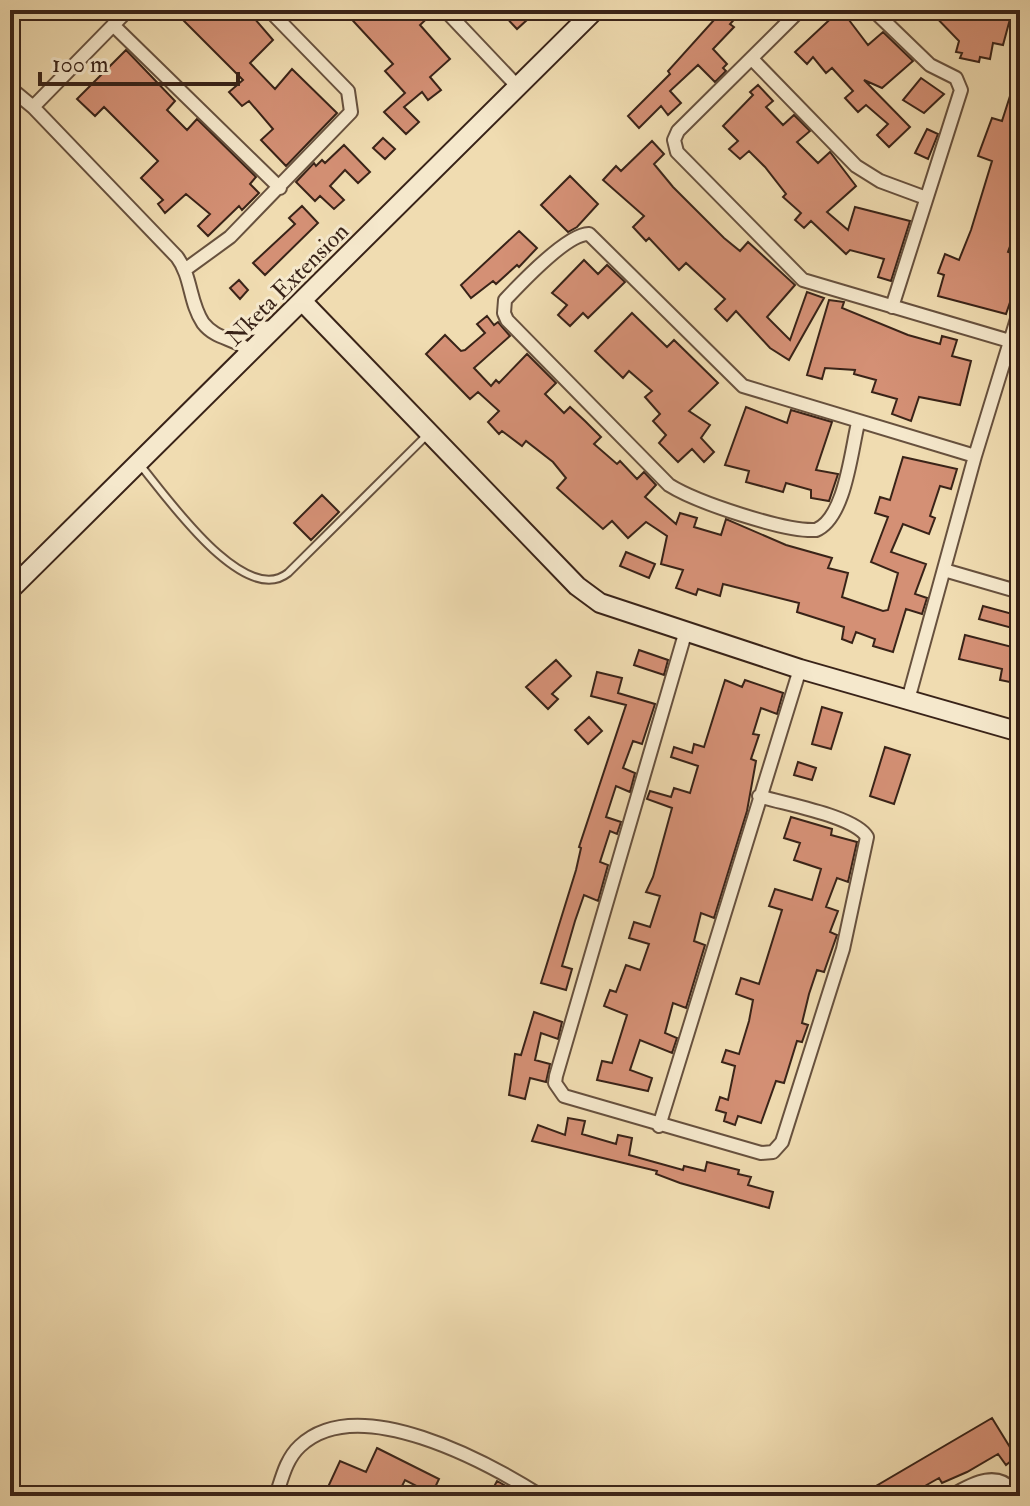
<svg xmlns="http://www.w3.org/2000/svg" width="1030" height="1506" font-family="'IM FELL Double Pica',serif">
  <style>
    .building { fill: #d49075; stroke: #392318; stroke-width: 2 }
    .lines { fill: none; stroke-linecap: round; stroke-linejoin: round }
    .lane-casing { stroke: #67513e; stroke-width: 10 }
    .street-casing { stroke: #67513e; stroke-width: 16 }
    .secondary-casing { stroke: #392318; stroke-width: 22 }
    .lane { stroke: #f5e8cc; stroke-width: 6 }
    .street { stroke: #f5e8cc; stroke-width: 12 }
    .secondary { stroke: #f5e8cc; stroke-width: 18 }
    .labels { text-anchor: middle; stroke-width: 6; stroke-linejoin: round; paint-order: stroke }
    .street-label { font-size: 24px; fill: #392318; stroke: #f5e8cc }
  </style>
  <rect width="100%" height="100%" fill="#f0dcb1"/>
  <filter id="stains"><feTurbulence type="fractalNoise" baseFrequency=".0025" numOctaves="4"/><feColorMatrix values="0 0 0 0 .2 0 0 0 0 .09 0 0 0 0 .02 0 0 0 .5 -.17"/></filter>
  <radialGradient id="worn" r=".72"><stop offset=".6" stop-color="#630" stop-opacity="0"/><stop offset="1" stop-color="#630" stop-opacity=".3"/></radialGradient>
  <path class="building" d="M173,10H202L199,13L206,19L216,10H234L240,17L247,10L273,40L250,63L275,89L292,69L337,113L286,166L261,140L273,129L249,101L242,106L229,92L243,80Z
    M343,10H436L420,25L450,59L430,77L441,90L428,100L422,92L404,107L419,122L406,134L384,112L405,93L385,71L393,64Z
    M499,10H530L525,15L528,19L517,29Z
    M723,10H743L730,24L734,27L713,49L727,64L723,68L726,71L715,82L698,65L670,91L681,103L668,115L661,106L639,128L628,116L670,74L668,71Z
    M840,10H861L849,20L868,45L883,32L913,61L882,88L864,80L910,127L889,147L877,135L888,124L866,105L858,112L845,98L853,91L832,68L826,73L813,57L807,64L795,52Z
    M929,10H1020V22L1010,19L1003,45L993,43L990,59L980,57L979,62L960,58L962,53L956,52L959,41Z
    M126,50L175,101L167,110L187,130L197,119L256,177L250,184L259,193L242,210L239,206L208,236L198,226L210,214L186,194L165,213L158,204L163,200L141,178L158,161L104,107L95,116L77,99Z
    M1018,71L1020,219L1008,252L1020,256V273L1006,314L938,296L944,275L938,273L945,254L959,260L971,230L992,161L978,156L992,118L1002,121Z
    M921,78L944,94L924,113L903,100Z
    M758,85L773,101L766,107L783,125L794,115L810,131L797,142L818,163L830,152L856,186L827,212L848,230L855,207L910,221L891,281L878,277L884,259L850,250L846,254L811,221L804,228L795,220L801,213L783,197L786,194L765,167L749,151L740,159L729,149L738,141L723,126L753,95L750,92Z
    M927,129L938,134L928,159L915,153Z
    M383,138L395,149L385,159L373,148Z
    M652,141L664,154L654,164L673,187L724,238L740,251L748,242L795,285L767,317L790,340L807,292L824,298L789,360L770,348L736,311L727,321L715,309L725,299L686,263L679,270L649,238L646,241L633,227L644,216L603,180L616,166L621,171Z
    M344,145L370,172L358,183L345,170L330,186L344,200L334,209L320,196L315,201L296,182L314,163L316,166L322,160L325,163Z
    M570,176L598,204L577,227L568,232L541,205Z
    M302,206L318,223L265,275L253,263L295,224L289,218Z
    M519,231L537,248L519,267L517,265L496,284L493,281L471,298L461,285Z
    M584,260L598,274L607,265L625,282L588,318L583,313L570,326L558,315L567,305L552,293Z
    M239,280L248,290L240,299L230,288Z
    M829,300L844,302L842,308L908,335L940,344L942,336L957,340L952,356L971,361L960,405L919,397L911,421L892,414L897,399L872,392L876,380L854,374L855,370L825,368L822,379L807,375Z
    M632,313L667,347L674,340L718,383L689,411L710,425L701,438L714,452L704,462L692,449L678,462L659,443L666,435L653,421L660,414L645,397L652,391L629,371L623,378L595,351Z
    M487,316L494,325L498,322L510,336L474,368L491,386L496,380L499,383L527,354L556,383L545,394L564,413L570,407L585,421L601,437L594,444L617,464L620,461L637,479L644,472L656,485L645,497L676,524L680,513L697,518L694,527L721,535L726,519L786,545L832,558L828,568L848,573L842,597L883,611L888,610L898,573L871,562L888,517L875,513L880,497L890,500L903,457L957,469L951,489L940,486L930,516L935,518L929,534L903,524L891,552L926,564L915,594L927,598L922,614L906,609L893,652L873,646L875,639L856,632L852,643L842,639L844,627L797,612L799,603L723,584L720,596L698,589L696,595L676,588L683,570L661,564L667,536L646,522L628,538L612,521L603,529L557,488L566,478L553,462L526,441L522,446L502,431L499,434L488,422L499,411L478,392L470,399L426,354L445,335L461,351L465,350L485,333L477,324Z
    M746,407L787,423L791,410L832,422L816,470L838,474L829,501L811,498V490L786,483L783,492L746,482L749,471L725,465Z
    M322,495L339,512L311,540L294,523Z
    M626,552L655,564L649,578L620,566Z
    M983,606L1020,616V630L979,619Z
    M965,635L1020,649L1015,683L1000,680L1002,669L959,659Z
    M639,650L668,660L664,675L634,665Z
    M556,660L571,676L552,694L558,699L548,709L526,687Z
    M597,672L622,678L618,693L655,704L642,744L633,741L623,768L635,773L630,792L616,786L606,817L621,822L617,834L610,831L600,862L608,865L598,901L584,895L575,921L562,966L572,969L566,990L541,983L576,870L581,848L579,847L626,705L591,696Z
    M725,680L742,687L745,680L783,693L777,714L761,708L753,734L759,735L751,759L756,761L747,811L714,918L701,913L694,941L705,945L686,1008L673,1003L665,1033L677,1038L672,1053L640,1040L630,1070L652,1078L648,1091L597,1080L602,1061L612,1063L627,1015L604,1006L610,990L616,992L626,965L640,970L649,944L629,938L634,922L650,927L660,896L646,892L653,877L672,808L647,799L650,791L671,797L674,788L690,793L698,766L671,757L674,747L692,753L694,744L704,747Z
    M822,707L842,713L831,749L812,744Z
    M589,717L602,731L588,744L575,730Z
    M885,747L910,755L894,804L870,796Z
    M798,762L816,768L812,780L794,775Z
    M791,817L832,829L831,835L857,842L848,882L837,878L826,907L838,911L830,932L837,935L824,972L817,970L809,994L802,1023L808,1025L802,1042L797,1041L784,1083L776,1081L761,1123L738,1116L735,1125L724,1121L726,1113L716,1110L720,1097L728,1100L735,1066L722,1062L726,1050L739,1054L749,1021L753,1000L736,994L741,978L759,984L782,910L769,906L775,889L812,900L821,869L794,860L800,843L784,838Z
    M534,1012L562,1022L558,1039L541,1033L535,1060L550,1064L546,1082L530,1078L525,1099L509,1095L515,1054L521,1055Z
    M568,1118L585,1121L582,1134L616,1144L618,1135L632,1138L629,1155L683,1170L684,1166L705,1171L707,1162L739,1170L738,1174L751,1177L748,1185L773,1192L769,1208L680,1183L656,1174L657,1171L532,1141L538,1125L565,1135Z
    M992,1418L1016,1457L1006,1465L998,1454L967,1472L942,1483L939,1478L909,1495L905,1488L890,1496H859Z
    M377,1448L439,1479L432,1494L405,1480L397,1496H356L346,1490L343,1495L328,1487L340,1461L366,1472Z
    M497,1481L513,1490L524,1496H489Z"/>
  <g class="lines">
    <defs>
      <path id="lane" d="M141,466C166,496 244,608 288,573L427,435"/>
      <path id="street" d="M445,10L519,88
        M800,10L678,131L674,140L677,152L803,280L1020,344
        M873,10L930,65L956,78L961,90L892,307
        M113,25L280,188
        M752,59L856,166L880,181L926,198
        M10,88L33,107L177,257C192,277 189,302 203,323C217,341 237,337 251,353
        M33,107L128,10
        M186,269L230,237L351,112L348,91L269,10
        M236,340L249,329L276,327
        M858,423C851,452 845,518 816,530C785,532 696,502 669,485L507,320L504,313L505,300C520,284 568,233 589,234L743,386L975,456
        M944,570L1020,592
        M685,634L556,1076L555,1083L564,1096L761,1153L773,1152L782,1142L843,949L867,837C855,816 784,804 759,796
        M908,700L975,456L1020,309
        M659,1126L800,669
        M276,1496C282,1478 286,1459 300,1446C358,1391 487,1462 541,1496
        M951,1496C973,1483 1000,1468 1017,1496"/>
      <path id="secondary" d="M303,302L577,586L600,603L800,669L1020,732
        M10,590L595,10"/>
    </defs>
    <use href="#lane" class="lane-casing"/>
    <use href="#street" class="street-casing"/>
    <use href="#secondary" class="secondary-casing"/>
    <use href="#lane" class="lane"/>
    <use href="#street" class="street"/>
    <use href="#secondary" class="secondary"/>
  </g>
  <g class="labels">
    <g class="street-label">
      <text transform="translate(287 284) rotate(-45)" y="8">Nketa Extension</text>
    </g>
  </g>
  <rect width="1030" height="1506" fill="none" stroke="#f0dcb1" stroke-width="40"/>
  <rect x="12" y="12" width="1006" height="1482" fill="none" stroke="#392318" stroke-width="4"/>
  <rect x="20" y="20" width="990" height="1466" fill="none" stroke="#392318" stroke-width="2"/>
  <path d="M40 72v12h198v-12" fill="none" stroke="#392318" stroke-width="4"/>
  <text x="52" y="72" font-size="24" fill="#392318" stroke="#f5e8cc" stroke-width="6" paint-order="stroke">100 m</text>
  <rect width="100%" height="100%" filter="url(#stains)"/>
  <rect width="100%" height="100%" fill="url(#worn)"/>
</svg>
